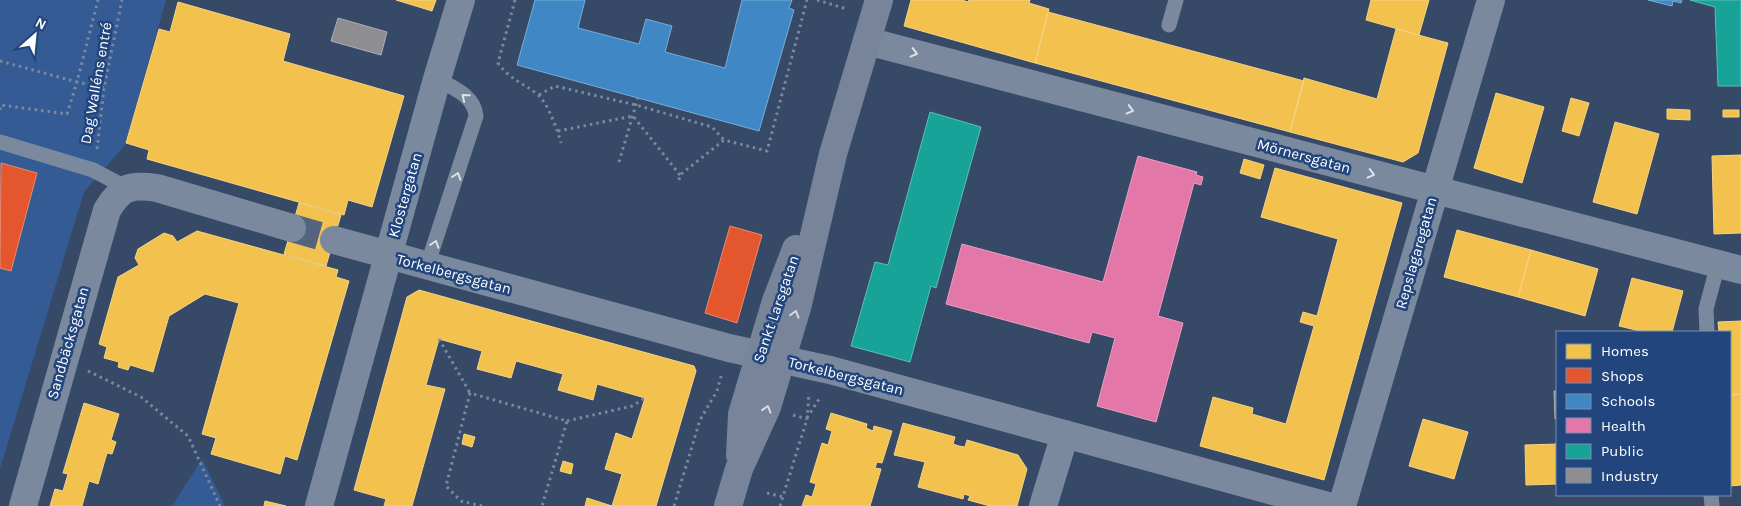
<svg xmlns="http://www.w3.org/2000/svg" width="1741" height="506" font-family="Karla,sans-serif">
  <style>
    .green { fill: #345b93 }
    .homes { fill: #f2c14e; stroke: #f6d483 }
    .shops { fill: #e4572e; stroke: #ec896d }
    .schools { fill: #3f88c5; stroke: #79acd6 }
    .health { fill: #e377a8; stroke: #eba0c2 }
    .public { fill: #17a398; stroke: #5dbfb7 }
    .industry { fill: #8d8d92; stroke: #afafb3 }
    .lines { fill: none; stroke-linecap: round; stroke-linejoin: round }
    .minor-tunnel { stroke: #54647e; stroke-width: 28; stroke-dasharray: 28 14; stroke-linecap: butt }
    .path { stroke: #7a899e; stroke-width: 3; stroke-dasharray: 2.5 4; stroke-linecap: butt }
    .service { stroke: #7a899e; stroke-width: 15 }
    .minor { stroke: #7a899e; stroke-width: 28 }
    .secondary { stroke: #77849a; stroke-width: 28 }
    .oneway { stroke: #dee2e7 }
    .oneway2 { stroke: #d6dae1 }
    .labels { text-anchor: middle; stroke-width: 5; stroke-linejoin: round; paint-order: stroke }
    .street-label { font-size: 15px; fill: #fff; stroke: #21457c }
  </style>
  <rect width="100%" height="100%" fill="#364967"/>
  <path class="green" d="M0,0H166L125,145L84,192L0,469Z
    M202,459L225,506H172Z"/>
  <path class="homes" d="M396,0H436L432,11Z
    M911,0H962L968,2L969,0H1030L1029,3L1049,9L1035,63L904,26Z
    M1371,0H1429L1419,35L1366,20Z
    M178,2L290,34L283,61L404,96L372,207L348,200L344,215L147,159L149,150L126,143L159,29L170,32Z
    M1048,12L1304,81L1290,132L1035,63Z
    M1396,29L1448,43L1418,153L1403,162L1290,132L1304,78L1377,99Z
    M1496,93L1544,107L1522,183L1474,168Z
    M1571,98L1589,103L1579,136L1562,131Z
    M1667,109L1690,110V120L1667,119Z
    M1723,110H1739V117H1723Z
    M1615,122L1659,134L1637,214L1593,202Z
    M1741,155V233L1714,234L1712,156Z
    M1244,159L1264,165L1260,179L1240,173Z
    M1275,168L1402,203L1324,480L1200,446L1213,397L1253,408L1252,414L1286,424L1314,326L1300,322L1303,312L1317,316L1338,239L1261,217Z
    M299,203L341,215L326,266L284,254Z
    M1457,230L1531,250L1518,297L1444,277Z
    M197,231L338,270L336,277L349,281L297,460L285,456L280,474L211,454L216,438L202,434L239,303L205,294L169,316L153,372L130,365L128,370L118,367L119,362L104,358L107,347L99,344L118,277L139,265L135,258L138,249L164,233L173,236L177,242Z
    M1531,250L1598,269L1585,316L1518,297Z
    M1632,278L1683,291L1672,332H1644L1619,326Z
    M419,290L694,366L696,371L656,506H585L587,498L612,506L622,474L605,469L616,433L632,439L645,398L597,384L593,400L558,390L563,374L516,361L511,378L477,369L482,351L439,339L426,385L445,389L412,506H384L386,499L354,490L407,297Z
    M1741,321V394L1730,395V332H1719L1718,322Z
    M1741,394V485L1730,486V395Z
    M84,403L119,414L111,440L116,442L112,454L107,453L98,484L89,481L82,506H50L55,489L63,491L68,474L63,473Z
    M831,413L867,424L866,428L873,431L874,426L892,431L882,463L877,462L875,468L881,469L870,506H802L806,495L812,497L816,484L810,482L822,443L828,445L832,431L826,429Z
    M1423,419L1468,432L1454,479L1409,466Z
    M903,423L955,437L953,444L959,446L965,447L967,440L1018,455L1027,469L1017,506H990L968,500L970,496L964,494L963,499L918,487L925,462L894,455Z
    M464,434L475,437L472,447L462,444Z
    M1557,444V484L1526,485L1525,445Z
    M563,461L573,464L571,474L560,471Z
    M265,501L286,506H264Z"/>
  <path class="shops" d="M1,163L37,173L11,271L0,268Z
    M730,226L762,235L737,323L705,313Z"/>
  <path class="schools" d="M535,0H585L578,28L639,44L646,19L672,26L665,52L725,68L742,0H792L789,8L794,10L759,131L517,65Z
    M1648,0H1682L1681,3L1673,1L1672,6Z"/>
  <path class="health" d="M1138,156L1197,172L1196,175L1203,177L1201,185L1194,183L1158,316L1183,323L1156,422L1097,406L1115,338L1092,332L1089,343L946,304L962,244L1103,282Z"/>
  <path class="public" d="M1690,0H1741V86H1718L1715,7Z
    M930,112L981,127L936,288L931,286L910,362L851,346L875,262L888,265Z"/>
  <path class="industry" d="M338,18L387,32L381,55L331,41Z
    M1554,391H1557V419H1555Z"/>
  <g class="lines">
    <path class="minor-tunnel" d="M292,228L334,240"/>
    <path class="path" d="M515,0L498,63C510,80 522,82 537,94C547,101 558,131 561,143
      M817,0L847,9
      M0,61L77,82L98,0
      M539,95L555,86L636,105L712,127L724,140
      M0,110L1,105L67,114L77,82L104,88
      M558,131L633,116L680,175
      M97,149L104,88L122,0
      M619,162L638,98
      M679,180L680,175L724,140L767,151L807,0
      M439,339L470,393
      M88,371L141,397L188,436L220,506
      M793,415L807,419
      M807,418L821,396
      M567,421L632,406L645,398
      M767,493L783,497
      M482,506L461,501L446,486L470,393L567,421L542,506
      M674,506L700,420L717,391L722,373
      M780,506L807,419L809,393"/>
    <path class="service" d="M1169,25L1176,0
      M0,142L93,170L127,188
      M427,266L476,116C474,95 453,88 437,79
      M1707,332L1706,309L1718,264
      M1711,495L1712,506"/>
    <path class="minor" d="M867,41L1741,270
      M334,240L729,348L830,370L1328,506
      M23,506L107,210C121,187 130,184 157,188L292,228
      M319,506L437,79L461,0
      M1043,506L1065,434
      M1342,506L1491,0"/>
    <path class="secondary" d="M740,455L742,414L776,301L796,249
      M728,506L739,469L767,407L797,308L833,154L879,0"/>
  </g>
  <defs><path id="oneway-chevron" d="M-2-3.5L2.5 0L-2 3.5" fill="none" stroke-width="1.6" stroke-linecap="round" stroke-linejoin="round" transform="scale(1.25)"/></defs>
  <g class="oneway">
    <use href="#oneway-chevron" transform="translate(914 53) rotate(15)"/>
    <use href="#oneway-chevron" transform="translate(465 97) rotate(-141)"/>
    <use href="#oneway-chevron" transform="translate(1130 110) rotate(15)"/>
    <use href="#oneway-chevron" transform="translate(1371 174) rotate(15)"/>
    <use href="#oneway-chevron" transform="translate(457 176) rotate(-72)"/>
    <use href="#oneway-chevron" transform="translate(435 244) rotate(-72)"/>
  </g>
  <g class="oneway2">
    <use href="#oneway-chevron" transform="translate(795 314) rotate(-74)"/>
    <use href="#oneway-chevron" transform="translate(767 409) rotate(-73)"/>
  </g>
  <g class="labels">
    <g class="street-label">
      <text transform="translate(96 83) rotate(-80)" y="5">Dag Walléns entré</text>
      <text transform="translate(1304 156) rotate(15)" y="5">Mörnersgatan</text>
      <text transform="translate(405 195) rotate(-74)" y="5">Klostergatan</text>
      <text transform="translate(1416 253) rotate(-74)" y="5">Repslagaregatan</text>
      <text transform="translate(454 274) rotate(15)" y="5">Torkelbergsgatan</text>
      <text transform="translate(776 309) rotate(-71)" y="5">Sankt Larsgatan</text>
      <text transform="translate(68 343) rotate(-74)" y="5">Sandbäcksgatan</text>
      <text transform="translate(846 376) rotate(14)" y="5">Torkelbergsgatan</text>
    </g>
  </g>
  <rect x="1556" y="331" width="175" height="165" fill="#21457c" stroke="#7a8fb0"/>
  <rect x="1566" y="344" width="25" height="15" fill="#f2c14e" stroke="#7a8fb0"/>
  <text x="1601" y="356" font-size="15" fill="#ffffff">Homes</text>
  <rect x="1566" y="368" width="25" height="15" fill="#e4572e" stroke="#7a8fb0"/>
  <text x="1601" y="381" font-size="15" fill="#ffffff">Shops</text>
  <rect x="1566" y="394" width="25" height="15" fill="#3f88c5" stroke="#7a8fb0"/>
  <text x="1601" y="406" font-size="15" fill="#ffffff">Schools</text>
  <rect x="1566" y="418" width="25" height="15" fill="#e377a8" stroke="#7a8fb0"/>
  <text x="1601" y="431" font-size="15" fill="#ffffff">Health</text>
  <rect x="1566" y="444" width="25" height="15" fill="#17a398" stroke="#7a8fb0"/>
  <text x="1601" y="456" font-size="15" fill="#ffffff">Public</text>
  <rect x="1566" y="468" width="25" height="15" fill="#8d8d92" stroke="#7a8fb0"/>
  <text x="1601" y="481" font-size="15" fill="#ffffff">Industry</text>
  <g transform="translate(35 35) rotate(27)" stroke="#21457c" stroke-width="4" paint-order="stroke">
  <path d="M0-4L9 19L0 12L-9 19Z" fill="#ffffff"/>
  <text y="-8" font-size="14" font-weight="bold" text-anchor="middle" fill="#ffffff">N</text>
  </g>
</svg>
